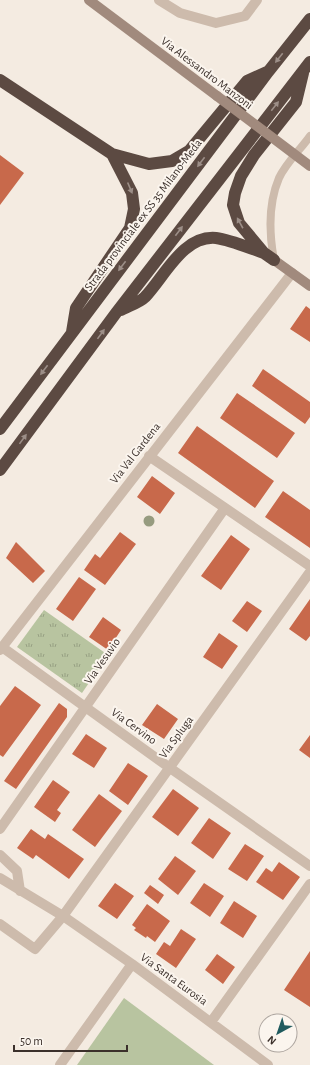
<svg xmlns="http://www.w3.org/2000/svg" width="310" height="1065" font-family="'Alegreya Sans',sans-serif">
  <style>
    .grass { fill: url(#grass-tufts) }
    .pitch { fill: #b8c4a0 }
    .building { fill: #c8694b }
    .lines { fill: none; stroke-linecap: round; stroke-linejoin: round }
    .lane { stroke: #cdbbac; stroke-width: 8 }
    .street { stroke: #cdbbac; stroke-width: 10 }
    .secondary { stroke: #a18a7d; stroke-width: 10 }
    .highway { stroke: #5c4a42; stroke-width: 12 }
    .secondary-bridge { stroke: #a18a7d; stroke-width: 10 }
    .tree { fill: #969b7f }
    .oneway { fill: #9c8e87 }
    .labels { text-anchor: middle; stroke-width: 4; stroke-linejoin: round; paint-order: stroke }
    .street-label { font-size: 12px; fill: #3b302b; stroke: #fbf5ee }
  </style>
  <defs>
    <pattern id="grass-tufts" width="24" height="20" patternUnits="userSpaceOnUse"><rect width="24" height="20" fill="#b8c4a0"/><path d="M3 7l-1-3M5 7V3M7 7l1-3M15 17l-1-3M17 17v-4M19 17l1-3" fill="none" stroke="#97a083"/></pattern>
  </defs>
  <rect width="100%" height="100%" fill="#f4ebe1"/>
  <path class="grass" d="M44,610L108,655L82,693L17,647Z"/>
  <path class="pitch" d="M124,998L214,1065H77Z"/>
  <path class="building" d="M0,155L24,173L0,205Z
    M306,306L310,309V342L290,329Z
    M263,369L310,402V417L305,424L252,386Z
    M237,393L295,433L277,458L220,418Z
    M197,426L274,481L255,508L178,453Z
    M152,476L175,493L160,514L137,497Z
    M283,491L310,510V548L265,517Z
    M120,532L136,544L105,585L84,570L95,554L100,558Z
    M231,535L250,549L221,590L201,576Z
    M16,542L45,571L33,583L6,558Z
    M79,577L96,589L73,621L56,609Z
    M310,599V636L306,641L289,629Z
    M247,601L262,611L247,632L232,621Z
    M103,617L121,630L108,650L89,637Z
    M219,633L238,646L222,669L203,657Z
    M15,686L41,705L3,757L0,755V706Z
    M59,703L67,709V717L16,789L4,781Z
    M157,704L178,719L164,739L142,725Z
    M86,734L107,748L94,768L72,754Z
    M310,735V758L299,750Z
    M128,763L148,776L128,805L109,791Z
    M53,780L70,792L57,810L61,813L55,822L34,807Z
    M173,789L199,808L178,836L152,817Z
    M99,794L122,811L95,847L72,830Z
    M209,818L231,833L213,859L191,843Z
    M31,829L45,839L48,834L84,859L69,879L36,855L33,859L17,848Z
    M245,844L264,856L247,881L228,869Z
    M175,856L196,871L178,895L158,879Z
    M279,862L300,877L283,900L256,882L266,868L272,872Z
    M115,883L134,896L117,919L98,906Z
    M204,883L224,896L210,917L190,903Z
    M150,885L164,895L158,904L144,893Z
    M234,901L257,916L243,938L220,923Z
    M147,904L170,921L155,942L147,936L146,938L134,930L136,928L132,925Z
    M181,929L196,939L176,968L156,954L164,942L170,946Z
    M310,951V1007L284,990Z
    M217,954L235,967L223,984L205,970Z"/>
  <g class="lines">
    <path class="lane" d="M274,260C269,233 268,204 279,178C286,163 300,150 310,136"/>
    <path class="street" d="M159,0L180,13L216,23L245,16L257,0
      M149,456L310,566
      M2,647L170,768L310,866
      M0,650L292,273
      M0,829L225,508
      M0,855L17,871L20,891
      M0,878L63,916L132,964L268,1065
      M0,924L35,949L63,916L310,572
      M211,1022L310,884
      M60,1065L132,964"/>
    <path class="secondary" d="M89,0L217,96
      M274,260L310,286"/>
    <path class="highway" d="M0,80L112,154L149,164L172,161L189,151L247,81L267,72
      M274,260L264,253L239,223L233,205L235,193L241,176L254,155L296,102L303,73
      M121,310C128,306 139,303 145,297C165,276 183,235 216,238C231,240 249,248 264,253
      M72,332L76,308L130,228L134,209L132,193L112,154
      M0,429L268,72L310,19
      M0,470L116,313L310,62"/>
    <path class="secondary-bridge" d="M217,96L310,166"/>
  </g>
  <circle class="tree" cx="149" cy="521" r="5.5"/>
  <defs><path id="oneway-solid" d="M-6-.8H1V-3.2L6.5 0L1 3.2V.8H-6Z"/></defs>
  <g class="oneway">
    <use href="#oneway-solid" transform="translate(279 58) rotate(128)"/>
    <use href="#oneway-solid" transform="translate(275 106) rotate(-52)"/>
    <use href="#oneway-solid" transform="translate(201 162) rotate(127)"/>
    <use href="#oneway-solid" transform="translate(130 188) rotate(67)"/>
    <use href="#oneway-solid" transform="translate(240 223) rotate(-119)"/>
    <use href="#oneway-solid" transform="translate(179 231) rotate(-53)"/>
    <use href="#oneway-solid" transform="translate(122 266) rotate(127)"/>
    <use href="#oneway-solid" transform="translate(101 334) rotate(-54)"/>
    <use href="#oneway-solid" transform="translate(44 370) rotate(127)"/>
    <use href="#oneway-solid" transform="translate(23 439) rotate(-54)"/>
  </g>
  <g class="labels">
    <g class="street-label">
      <text transform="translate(207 73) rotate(37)" y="4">Via Alessandro Manzoni</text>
      <text transform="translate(143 215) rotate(-53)" y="4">Strada provinciale ex SS 35 Milano-Meda</text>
      <text transform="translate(135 453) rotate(-52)" y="4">Via Val Gardena</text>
      <text transform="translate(102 661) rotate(-55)" y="4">Via Vesuvio</text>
      <text transform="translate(134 726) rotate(36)" y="4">Via Cervino</text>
      <text transform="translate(176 737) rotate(-54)" y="4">Via Spluga</text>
      <text transform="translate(174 979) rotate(36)" y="4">Via Santa Eurosia</text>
    </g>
  </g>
  <g transform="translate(278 1033) rotate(220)"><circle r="19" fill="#fbf5ee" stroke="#aea6a0"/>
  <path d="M0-3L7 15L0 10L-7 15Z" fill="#1f5a5e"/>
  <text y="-6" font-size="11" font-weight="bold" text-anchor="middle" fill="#3b302b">N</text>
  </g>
  <path d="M14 1045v6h113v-6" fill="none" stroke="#3b302b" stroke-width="2"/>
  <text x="20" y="1045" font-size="12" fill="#3b302b" stroke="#fbf5ee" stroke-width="3" paint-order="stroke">50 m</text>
</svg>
